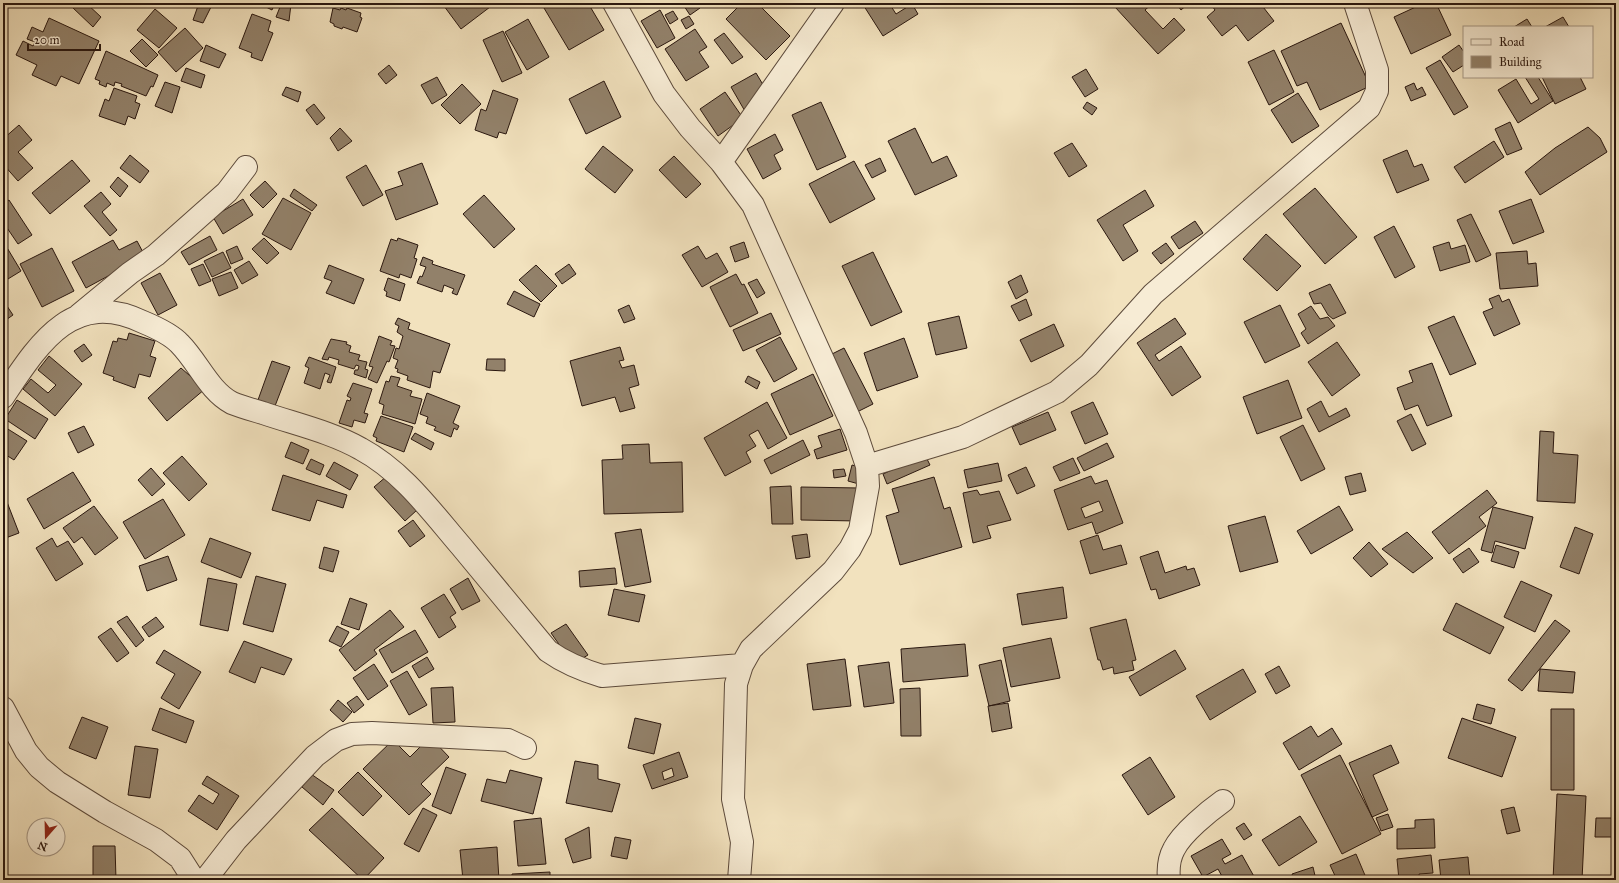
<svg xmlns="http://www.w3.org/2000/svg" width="1619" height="883" font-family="'IM FELL Great Primer',serif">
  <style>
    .building { fill: #92816a; stroke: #2a170f; fill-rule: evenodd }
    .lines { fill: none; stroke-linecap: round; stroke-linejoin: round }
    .street-casing { stroke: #5c4a3b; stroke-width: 24 }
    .street { stroke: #f7ecd5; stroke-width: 22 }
  </style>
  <rect width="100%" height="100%" fill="#f2e2be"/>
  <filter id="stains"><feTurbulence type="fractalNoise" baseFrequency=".005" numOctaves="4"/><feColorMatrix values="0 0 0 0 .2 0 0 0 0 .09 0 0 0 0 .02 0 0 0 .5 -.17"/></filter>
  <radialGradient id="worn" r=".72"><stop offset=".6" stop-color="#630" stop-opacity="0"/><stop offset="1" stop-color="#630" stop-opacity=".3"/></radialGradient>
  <path class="building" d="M76,3H86L101,17L93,27L72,7Z
    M199,3L212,5L203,23L193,20Z
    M258,3H275L272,10Z
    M278,3L291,4L289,21L276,17L280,7L277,6Z
    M449,3H487L490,7L461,29L444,6Z
    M541,3H588L604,30L569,50Z
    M682,3H696L700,8L690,15Z
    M742,3H757L790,36L766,60L726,19Z
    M862,3H889L896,14L912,4L918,14L883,36Z
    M1120,3H1153L1145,10L1163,29L1174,18L1185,30L1158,54L1115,7Z
    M1176,3H1189L1181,10Z
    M1210,3H1260L1274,21L1248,41L1236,25L1222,36L1207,17L1215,10Z
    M1419,3H1436L1451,35L1411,54L1394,17L1420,5Z
    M333,8L340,10L341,8L346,10L347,8L361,13L360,17L362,18L357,32L343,27L342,29L334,26V24L330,22Z
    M155,9L177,28L159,48L137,30Z
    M660,10L675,38L657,48L641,21Z
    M673,11L678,19L670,24L665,15Z
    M252,14L271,21L268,31L273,33L262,61L251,57L252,53L239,48Z
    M689,16L694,24L686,29L681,20Z
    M1563,17L1569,27H1545Z
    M49,18L99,41L79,84L61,76L56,86L32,75L37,65L16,55L23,41L33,46L35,42L27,39L32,27L43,32Z
    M528,19L549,57L527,70L505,32Z
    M1527,19L1532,27H1514Z
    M1341,23L1370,86L1320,110L1307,82L1297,86L1281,51Z
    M185,28L203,48L176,72L158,52Z
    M695,29L707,47L699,52L709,67L686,81L665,49Z
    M503,31L522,73L502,82L483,40Z
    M724,33L743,57L732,64L714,40Z
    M142,39L158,55L146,67L130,51Z
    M206,45L226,54L219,68L200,61Z
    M1459,45L1464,52V65L1453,72L1442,57Z
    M1274,50L1294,92L1269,105L1248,62Z
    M106,51L158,75L153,87L151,86L146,96L121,86L122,84L115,82L114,86L107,83L106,87L99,84L100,81L95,79Z
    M1440,60L1468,107L1454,115L1426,68Z
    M389,65L397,75L386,84L378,74Z
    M186,68L205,75L201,88L181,81Z
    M1086,69L1098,89L1085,97L1072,77Z
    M756,73L771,98L746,113L731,87Z
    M437,77L447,95L432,104L421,85Z
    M1525,77H1538L1553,101L1518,123L1498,90L1516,79L1531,104L1539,99Z
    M1542,77H1580L1586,89L1555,104Z
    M604,81L621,117L586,134L569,99Z
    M165,82L180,87L172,113L155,106Z
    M1414,83L1417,90L1422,87L1426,95L1411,101L1405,87Z
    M462,84L481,104L460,124L441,105Z
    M286,87L301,92L298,102L282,95Z
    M114,88L137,96L135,102L140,104L135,119L128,116L125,125L99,116L105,99L109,101Z
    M493,90L518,99L506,134L499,132L497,138L475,130L481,109L486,111Z
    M725,92L743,118L718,136L700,109Z
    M1298,93L1319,126L1292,143L1271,110Z
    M821,102L846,157L817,170L792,115Z
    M1087,102L1097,108L1092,115L1083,108Z
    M314,104L325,118L317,125L306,110Z
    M1510,122L1522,149L1507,155L1495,129Z
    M19,125L32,140L18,152L33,168L18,181L3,164V139Z
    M1588,127L1600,138L1607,152L1540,195L1525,172L1555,148Z
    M340,128L352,141L338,151L330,138Z
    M915,128L932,163L947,156L957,176L915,195L888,141Z
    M775,134L783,150L774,155L781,169L763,179L747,149Z
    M1494,141L1504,157L1465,183L1454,167Z
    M1072,143L1087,166L1069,177L1054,153Z
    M603,146L633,170L615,193L585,169Z
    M1407,150L1414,167L1422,164L1429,180L1397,193L1383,160Z
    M130,155L149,171L140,183L120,168Z
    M674,156L701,184L686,198L659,170Z
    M880,158L886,171L872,178L865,165Z
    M72,160L90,181L50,214L32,193Z
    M854,161L875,199L830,223L809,184Z
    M422,163L438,204L396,220L385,191L403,185L398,172Z
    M366,165L383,195L363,206L346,177Z
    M118,177L128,186L120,197L110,187Z
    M265,181L277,194L263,208L250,195Z
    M1315,188L1357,237L1325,264L1283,214Z
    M294,189L317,205L312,211L290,196Z
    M1145,190L1154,206L1123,225L1138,251L1123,261L1097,220Z
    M101,192L111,204L102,212L117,230L110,236L84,206Z
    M484,195L515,229L494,248L463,214Z
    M283,198L311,213L291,250L262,234Z
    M243,199L253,215L223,234L213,217Z
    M1531,199L1544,232L1513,244L1499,211Z
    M9,200L32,235L18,244L3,222V204Z
    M1471,214L1491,255L1476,262L1457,220Z
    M1195,221L1203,233L1179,249L1171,237Z
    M1394,226L1415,267L1395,278L1374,237Z
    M1266,234L1301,266L1277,291L1243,259Z
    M210,236L217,250L189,265L181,252Z
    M264,238L279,253L267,264L252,249Z
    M398,238L418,245L414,258L417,259L411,278L400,274L399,278L380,271L391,239L397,241Z
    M113,240L119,250L137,241L145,256L86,288L72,262Z
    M3,241L21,271L3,282Z
    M744,242L749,257L735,262L730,247Z
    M1449,242L1451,249L1465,245L1470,262L1440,271L1433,247Z
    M1166,243L1174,254L1161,264L1152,253Z
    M237,246L243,259L231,264L226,251Z
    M698,246L706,259L717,253L728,272L702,287L682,255Z
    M52,248L74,291L42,307L20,264Z
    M1527,251L1528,264L1536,263L1538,286L1500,289L1496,253Z
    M223,252L231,268L212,277L204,261Z
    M873,252L902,312L871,326L842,266Z
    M423,257L433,261L432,264L465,275L457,295L452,293L454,289L444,285L442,292L417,283L420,276L422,277L426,267L420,265Z
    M249,261L258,275L242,284L234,270Z
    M203,264L211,281L199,286L191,269Z
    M569,264L576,274L562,284L555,274Z
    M329,265L364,279L354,304L326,293L332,281L324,278Z
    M536,265L557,286L541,302L519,280Z
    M231,272L238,288L219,296L212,279Z
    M160,273L177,305L158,315L141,283Z
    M736,274L742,285L744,284L758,313L730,327L710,287Z
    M1021,275L1028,292L1016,299L1008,282Z
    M388,278L405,284L400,301L386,296L387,292L384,290Z
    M757,279L765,293L757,298L748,283Z
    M1330,284L1346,313L1333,319L1328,315L1321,303L1314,304L1309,293Z
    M514,291L540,304L534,317L507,304Z
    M1499,295L1502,302L1509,299L1520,324L1494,336L1483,312L1493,308L1489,299Z
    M1026,299L1032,315L1019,321L1011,306Z
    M3,300L13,315L3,322Z
    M629,305L635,319L624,323L618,310Z
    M1280,305L1300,346L1265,363L1244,322Z
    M1311,306L1320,319L1328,317L1335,326L1308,344L1301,333L1306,329L1298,314Z
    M771,313L781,334L743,351L733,330Z
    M959,316L967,348L936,355L928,323Z
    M1454,316L1476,364L1450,375L1428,327Z
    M398,318L410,323L408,329L450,344L440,373L433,371L430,388L407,380L408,376L397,372L398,369L395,368L398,360L393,358L396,348L399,349L403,336L397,332L399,326L395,324Z
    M1175,318L1186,334L1155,355L1159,361L1181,346L1201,377L1172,396L1137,343Z
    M1054,324L1064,346L1031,362L1020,340Z
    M129,333L155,341L150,356L156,358L150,377L139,374L135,388L113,380L114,377L103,373L113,341L117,342L118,338L127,340Z
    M379,336L392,341L390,345L395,346L389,362L387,361L377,383L368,379L373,367L369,366Z
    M780,337L797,369L774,382L756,350Z
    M904,338L918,377L877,391L864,353Z
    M331,339L347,342L346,344L351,346L349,352L360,355L358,360L367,362L365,369L368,370L366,378L354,374L355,370H358L359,366L356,365L354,369L338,364L339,360L329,357L328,360L322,359Z
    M1337,342L1360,375L1332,396L1308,362Z
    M84,344L92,355L82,362L74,351Z
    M620,347L624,360L619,361L622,368L634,365L639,385L629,388L635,408L620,412L615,397L582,406L570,361Z
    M844,348L873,404L857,412L828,356Z
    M49,356L82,384L55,416L23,389L31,379L48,393L56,385L38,370Z
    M309,357L336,367L331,383L327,382L330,375L325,373L320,389L304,383L309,368L305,366Z
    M487,359H505V371L486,370Z
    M272,361L290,367L275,406L258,400Z
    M1432,363L1452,416L1427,426L1418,405L1405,410L1397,388L1413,382L1409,371Z
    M181,368L205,389L167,421L148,398Z
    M813,374L833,416L790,435L771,394Z
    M391,376L400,378L397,386L412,391L410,396L422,399L415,424L382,414L384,405L379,403L386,381L389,382Z
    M748,376L760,382L757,389L745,382Z
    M1288,380L1302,418L1257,434L1243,397Z
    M353,383L372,389L364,413L368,414L365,423L354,420L352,427L339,423L347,400L350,401L351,398L347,396Z
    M427,393L460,406L453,423L459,426L457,430L454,428L451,437L434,430L436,427L426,423L428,417L420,414Z
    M17,400L48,419L35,439L5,419Z
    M1321,401L1329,417L1346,408L1350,416L1319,432L1307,409Z
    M767,402L787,438L768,449L758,430L749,435L756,446L746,452L751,462L725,476L704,438Z
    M1093,402L1108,434L1085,444L1071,412Z
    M1048,412L1056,430L1020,445L1012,427Z
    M1411,414L1426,444L1412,451L1397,421Z
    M381,416L413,427L404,452L376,441L377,438L373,436Z
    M1303,425L1325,469L1301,481L1280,437Z
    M3,426L27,441L14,460L3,453Z
    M84,426L94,445L78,453L68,433Z
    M840,429L847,450L817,459L814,450L822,447L818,436Z
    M1540,431L1554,432L1553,453L1578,455L1575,503L1537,501Z
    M415,433L434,443L431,450L411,439Z
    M803,440L810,455L771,474L764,460Z
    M291,442L309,450L303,464L285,457Z
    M1107,443L1114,457L1084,471L1077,458Z
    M649,444L650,463L682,462L683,512L604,514L602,460L623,459L622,445Z
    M925,455L930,465L887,484L883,474Z
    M182,456L207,484L189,501L163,473Z
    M1073,458L1080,473L1060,481L1053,467Z
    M311,459L324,465L320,475L306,469Z
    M334,462L358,475L350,490L326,476Z
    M998,463L1002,481L968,488L964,470Z
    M852,465L863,468L859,484L848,481Z
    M1026,467L1035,486L1017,494L1008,475Z
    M151,468L165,484L152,496L138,480Z
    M844,469L846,476L834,478L833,470Z
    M73,472L91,501L44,529L27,499Z
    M1361,473L1366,491L1350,495L1345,477Z
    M283,475L347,495L343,508L317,500L310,521L272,510Z
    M387,476L417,510L405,521L374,487Z
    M1091,476L1095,484L1107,480L1123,523L1096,534L1092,522L1068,530L1054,490ZM1099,501L1103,511L1085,518L1081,508Z
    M934,477L944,509L950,507L962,547L900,565L886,516L899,512L892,489Z
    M791,486L793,524H772L770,487Z
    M801,487L859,488L858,521L801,520Z
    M977,490L980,495L999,491L1011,520L987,526L991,538L973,543L963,493Z
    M1487,490L1497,503L1479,517L1486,526L1449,554L1432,532Z
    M163,499L185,535L145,559L123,522Z
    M7,502L19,533L3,539V503Z
    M94,506L118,538L95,555L82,537L74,543L63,528Z
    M1339,506L1353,530L1311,554L1297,531Z
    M1493,507L1533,517L1525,549L1495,541L1492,553L1481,550Z
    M1265,516L1278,562L1240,572L1228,526Z
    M413,520L425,536L410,547L398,531Z
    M1575,527L1593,534L1579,574L1560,567Z
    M641,529L651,582L625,587L615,533Z
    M1407,532L1433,558L1413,573L1382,549Z
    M807,534L810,557L796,559L792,536Z
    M1098,535L1103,550L1121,545L1127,564L1090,574L1080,541Z
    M52,538L57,547L68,541L83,564L56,581L36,548Z
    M210,538L251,553L241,578L201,562Z
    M1369,542L1388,564L1371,577L1353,558Z
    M1496,545L1519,552L1514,568L1491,561Z
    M324,547L339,551L333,572L319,568Z
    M1469,548L1479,562L1463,573L1453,559Z
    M1158,551L1165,573L1186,566L1187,570L1194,568L1200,585L1159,599L1156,589L1151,590L1140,557Z
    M168,556L177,580L147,591L139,566Z
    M615,568L617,584L580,587L579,571Z
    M256,576L286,584L273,632L243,624Z
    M208,578L237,584L228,631L200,625Z
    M468,578L480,601L462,610L450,589Z
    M1521,581L1552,595L1535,632L1504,617Z
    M1063,587L1067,618L1022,625L1017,594Z
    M614,589L645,595L639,622L608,615Z
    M444,594L456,613L450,617L456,627L439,638L421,608Z
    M350,598L367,604L359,630L341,624Z
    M1456,603L1504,627L1490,654L1443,630Z
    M390,610L404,627L374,650L377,654L355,671L339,650Z
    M127,616L144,640L136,647L117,622Z
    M156,617L164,627L149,637L142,627Z
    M1126,619L1136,660L1132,661L1134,670L1114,674L1113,667L1103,670L1100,660H1098L1090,628Z
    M1555,620L1570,631L1522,691L1508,680Z
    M566,624L588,655L573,664L551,633Z
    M337,626L349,632L341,647L329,641Z
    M111,628L129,653L117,662L98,637Z
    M415,630L428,652L392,673L379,650Z
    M1051,638L1060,678L1011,687L1003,648Z
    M244,641L292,659L284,675L261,667L255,683L229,672Z
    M965,644L968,676L903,682L901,649Z
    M164,650L201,672L179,709L161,698L175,674L156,663Z
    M1175,650L1186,669L1140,696L1129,677Z
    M427,657L434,669L419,678L412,666Z
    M845,659L851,706L813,710L807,664Z
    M1001,660L1010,701L989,706L979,665Z
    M889,662L894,703L864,707L858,666Z
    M374,664L388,686L368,700L353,678Z
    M1279,666L1290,686L1276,694L1265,674Z
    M1243,669L1256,692L1210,720L1196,696Z
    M1540,669L1575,672L1573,693L1538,691Z
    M407,671L427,705L409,715L390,681Z
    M453,687L455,722L433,723L431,688Z
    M920,688L921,736H901L900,689Z
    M357,696L364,705L354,713L347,703Z
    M338,700L352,712L343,722L330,710Z
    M1008,703L1012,728L992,732L988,706Z
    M1477,704L1495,709L1491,724L1473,719Z
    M160,708L194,721L186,743L152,730Z
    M1551,709H1574V790H1551Z
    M82,717L108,727L96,759L69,748Z
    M635,718L661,724L654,754L628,748Z
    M1462,718L1516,737L1502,777L1448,758Z
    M1311,726L1318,737L1332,728L1342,744L1299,770L1283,743Z
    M430,737L449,757L421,784L431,794L409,815L363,769L393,740L410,757Z
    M1391,745L1399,763L1373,775L1388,810L1372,817L1349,763Z
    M135,746L158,749L150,798L128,795Z
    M679,752L688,777L652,789L643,765ZM672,768L674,776L664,780L662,772Z
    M1340,755L1381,834L1342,854L1301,775Z
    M1150,757L1175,797L1148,815L1122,775Z
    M575,761L598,765V779L620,784L612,812L566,803Z
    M446,767L466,774L451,814L432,806Z
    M510,770L542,778L533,814L481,801L487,779L506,783Z
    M358,772L382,796L363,816L338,792Z
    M311,774L334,790L323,805L302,787Z
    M207,776L239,796L217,830L188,811L199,795L213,804L219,794L202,784Z
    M1557,794L1586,796L1582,880H1553Z
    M1514,807L1520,831L1507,834L1501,810Z
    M332,808L384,858L363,880L309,830Z
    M423,808L437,815L419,852L404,844Z
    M1388,814L1393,827L1381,831L1376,818Z
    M1300,816L1317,842L1279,866L1262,840Z
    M541,818L546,864L518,866L514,821Z
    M1596,818H1613L1612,837H1595Z
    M1434,819L1435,848L1397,849V829L1415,828V820Z
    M1244,823L1252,835L1244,840L1236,828Z
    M589,827L591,858L573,863L565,839Z
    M615,837L631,840L627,859L611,856Z
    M1222,839L1231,854L1222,859L1225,864L1242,855L1256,880H1224L1218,869L1203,877L1191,856Z
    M93,846H115L116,880H93Z
    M497,847L499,880H463L460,850Z
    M1356,854L1367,880H1337L1330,865Z
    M1431,855L1433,873L1419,874L1420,880H1399L1397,859Z
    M1468,857L1470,880H1441L1439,860Z
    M1313,867L1316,880H1294L1292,874Z
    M550,872V880H512V874Z"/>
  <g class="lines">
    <defs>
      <path id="street" d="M614,3L664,94L690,128L721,162L753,205L856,433L867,466L868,486L860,530L850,549L833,571L751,649L742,665L736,684L733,799L742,842L739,880
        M721,162L833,3
        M79,315L130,273L156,255L227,192L246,167
        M3,397C38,345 72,288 143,322C155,327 171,334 180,344C198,362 209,391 232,403C242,407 253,410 263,413C295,424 331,432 361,449C402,471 431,511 461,546C490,581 519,616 548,651C565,663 582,670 602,676L742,665
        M867,466L963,437L1057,392L1089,365L1153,294L1369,108L1377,91V70L1355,3
        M3,708L26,751L39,767L57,782L105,812L156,840L180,858L194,880
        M205,880L236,840L315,756L336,740L352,734L372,733L508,740L525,748
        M1169,880C1168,870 1169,858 1174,849C1182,833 1209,811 1223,801"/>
    </defs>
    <use href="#street" class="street-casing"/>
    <use href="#street" class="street"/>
  </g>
  <rect width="1619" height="883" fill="none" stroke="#f2e2be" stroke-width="16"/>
  <rect x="4" y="4" width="1611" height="875" fill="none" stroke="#2a170f" stroke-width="2"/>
  <rect x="8" y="8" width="1603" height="867" fill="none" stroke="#2a170f"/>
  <rect x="1463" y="26" width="130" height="52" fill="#f7ecd5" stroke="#a59786"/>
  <rect x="1471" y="39" width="20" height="6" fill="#f7ecd5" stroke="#a59786"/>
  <text x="1499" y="46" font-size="12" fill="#2a170f">Road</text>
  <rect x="1471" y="56" width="20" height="12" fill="#92816a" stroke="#a59786"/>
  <text x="1499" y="66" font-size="12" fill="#2a170f">Building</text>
  <g transform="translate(46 837) rotate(200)"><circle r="19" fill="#f7ecd5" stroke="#a59786"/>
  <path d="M0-3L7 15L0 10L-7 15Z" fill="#8f2418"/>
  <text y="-6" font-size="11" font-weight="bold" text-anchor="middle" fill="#2a170f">N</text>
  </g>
  <path d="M28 44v6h72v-6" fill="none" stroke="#2a170f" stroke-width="2"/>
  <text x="34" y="44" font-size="12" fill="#2a170f" stroke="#f7ecd5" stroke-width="3" paint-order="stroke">20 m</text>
  <rect width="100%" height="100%" filter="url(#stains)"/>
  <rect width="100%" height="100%" fill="url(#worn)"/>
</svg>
